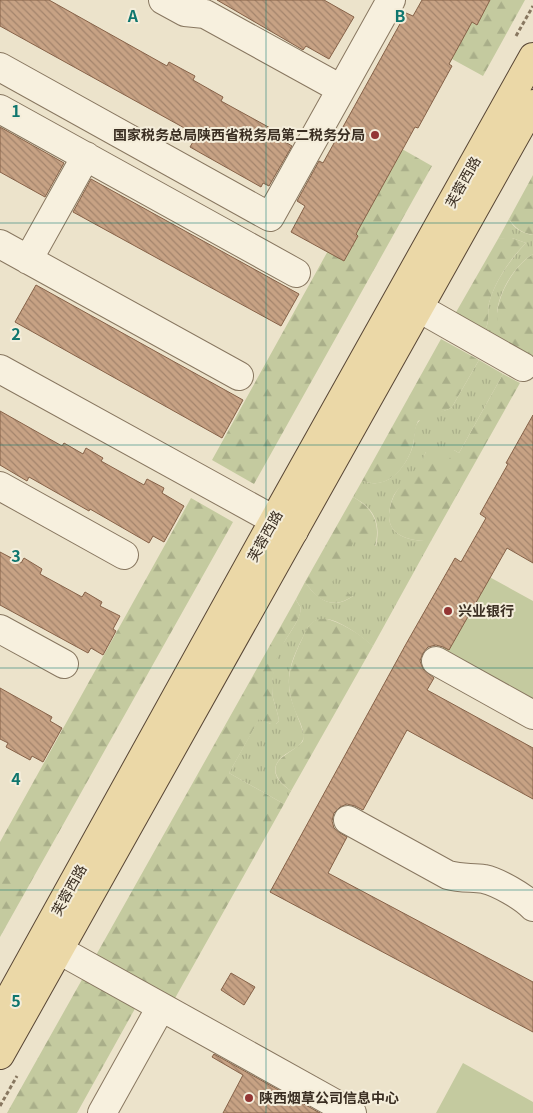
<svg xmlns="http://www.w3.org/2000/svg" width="533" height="1113" font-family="Georgia,'Noto Sans SC',serif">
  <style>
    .forest { fill: url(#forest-firs) }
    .park { fill: url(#park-tufts) }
    .garden { fill: #c4ca9f }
    .building { fill: url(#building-back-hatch); stroke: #866248 }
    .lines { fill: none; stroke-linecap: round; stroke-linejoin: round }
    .minor-casing { stroke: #887760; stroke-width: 30 }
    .major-casing { stroke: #574534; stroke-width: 30 }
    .path { stroke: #887760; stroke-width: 3; stroke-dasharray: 4 2.5; stroke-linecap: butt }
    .minor { stroke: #f7f0de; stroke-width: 28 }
    .major { stroke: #ebd8a7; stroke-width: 28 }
    .grid { fill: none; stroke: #0f766e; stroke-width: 1; stroke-opacity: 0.55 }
    .poi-dot { fill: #933634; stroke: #f4edda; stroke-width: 2 }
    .labels { text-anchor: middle; stroke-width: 4; stroke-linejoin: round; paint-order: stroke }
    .poi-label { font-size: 14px; font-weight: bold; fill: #3a2e22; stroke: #f4edda; text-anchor: start }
    .street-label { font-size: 14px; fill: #3a2e22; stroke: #f4edda }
    .grid-label { font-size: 16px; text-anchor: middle; font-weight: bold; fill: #0f766e; stroke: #f4edda; stroke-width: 4; stroke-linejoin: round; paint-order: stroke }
  </style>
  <defs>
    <pattern id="forest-firs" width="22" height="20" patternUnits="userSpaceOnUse" patternTransform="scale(1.25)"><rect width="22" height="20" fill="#c4ca9f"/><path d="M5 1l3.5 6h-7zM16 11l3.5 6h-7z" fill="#a9ae89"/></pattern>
    <pattern id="park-tufts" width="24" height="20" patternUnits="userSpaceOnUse" patternTransform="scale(1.25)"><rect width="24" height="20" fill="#c4ca9f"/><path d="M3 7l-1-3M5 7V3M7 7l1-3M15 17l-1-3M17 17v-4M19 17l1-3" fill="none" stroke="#a9ae89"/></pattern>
    <pattern id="building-back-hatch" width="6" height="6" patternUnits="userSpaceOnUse" patternTransform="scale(1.25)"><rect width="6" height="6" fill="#c7a284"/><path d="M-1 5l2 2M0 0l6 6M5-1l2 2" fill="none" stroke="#a3846c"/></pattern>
  </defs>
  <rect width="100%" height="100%" fill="#ece3cb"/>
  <path class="forest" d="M467,0H525L483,76L452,59L402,149L432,166L254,484L212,460Z
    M533,175V235C522,233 515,228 509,219Z
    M505,238H512L526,243C510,259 495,281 489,303C487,312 490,322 485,330L455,314L498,239Z
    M533,254V357C526,354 507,344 503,339C485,314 510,268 533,254Z
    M441,339L479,360L452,407L449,409L418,421C414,430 415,439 412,448C408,462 394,482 378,483C372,484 367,482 362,481Z
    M503,374L520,383L431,541C413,541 388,538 389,514C390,506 392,498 396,492C405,477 419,467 426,452L454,450L459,453Z
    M353,497C398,522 369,562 353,596C332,610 318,601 305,582Z
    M191,498L233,522L0,937V842Z
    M296,599C296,600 299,605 300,606C304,616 287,635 283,645C276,662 270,679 273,698C275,706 278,713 279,721L276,724H271L259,720L229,773L284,804L174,1000L95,957Z
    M323,618C341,622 359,633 373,646L291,791C278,782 267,768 284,756C290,751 298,747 303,741C305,730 299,720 295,711C284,681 289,667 302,639C307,628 310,620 323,618Z
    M84,976L137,1005L77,1113H7Z"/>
  <path class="park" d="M509,219C514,229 522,233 533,235V254C515,265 498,292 497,314C497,324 500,332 504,341L485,330C490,322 487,312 489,303C495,281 510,260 526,243L512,238L498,239Z
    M479,360L503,374L459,453L454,450L447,463L426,452C424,456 422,461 419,465C411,476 401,484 394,495C391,501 390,507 389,514C388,538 413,541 431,541L373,646C361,636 330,611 315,621C307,625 304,636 300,643C294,656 288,669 289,684C289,702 300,718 304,736C302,748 289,750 281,758C268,771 279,783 291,791L284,804L229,773L259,719L271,724H276L279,721C278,713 275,706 273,698C270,682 274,663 281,648C285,638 304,617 300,606C299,605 296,600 296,599L305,582C317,599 332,611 353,596L331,584L357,536L376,546C381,523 374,508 353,497L362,481C367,482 372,484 377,483C394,482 409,461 413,445C415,437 413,426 420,420C428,411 442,414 452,407Z"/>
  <path class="garden" d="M484,574L533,601V703L441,652Z
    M463,1063L533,1102V1113H436Z"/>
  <path class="building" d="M0,0H49L167,66L169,62L195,76L193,80L223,97L221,101L272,129L270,133L292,146L269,186L263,183L261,187L190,147L197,135L0,26Z
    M217,0H324L354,17L329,59L306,46L303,50Z
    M422,0H490L477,25L472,22L449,64L452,66L418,128L415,127L356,234L358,236L344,261L291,232L305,206L297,201L319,161L323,163L406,13L413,16Z
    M0,127L64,163L45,197L0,172Z
    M91,179L299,294L281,326L73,212Z
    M36,285L243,400L222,438L15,322Z
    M0,411L62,446L64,443L83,454L86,448L103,458L101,461L144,485L147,479L164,488L162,493L184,506L164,542L153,536L149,543L90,509L89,511L29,477L27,481L0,465Z
    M533,415V563L507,548L449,650L443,647L436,645L428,647L423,653L420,661L423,669L434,678L427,690L533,748V799L407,730L363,810L355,806L347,804L340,807L334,813L332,821L334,828L340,833L347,837L328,873L533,982V1032L270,892L406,644L455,558L461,562L486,518L480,514L508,464L506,463Z
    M0,552L21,563L24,558L42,569L40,574L82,597L85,592L102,602L100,606L120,616L113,629L116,631L103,655L91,648L88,653L0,605Z
    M0,688L52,717L50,721L62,728L43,762L32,756L30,760L6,747L8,743L0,739Z
    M231,973L255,987L244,1005L221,990Z
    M214,1054L320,1113H223L243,1075L212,1057Z"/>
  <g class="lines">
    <defs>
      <path id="minor" d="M163,0L185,12L205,14L341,89
        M0,67L270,217L391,0
        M0,109L296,273
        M0,244L239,376
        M28,260L86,156
        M419,308L523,367
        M0,369L294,531
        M0,486L124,555
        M0,629L64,664
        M436,661L533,715
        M348,820L448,875C462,879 472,877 484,879C498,882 524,897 533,907
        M59,950L352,1113
        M102,1113L161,1007"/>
      <path id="major" d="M0,1015L274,520L533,57
        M0,1055L533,104"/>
    </defs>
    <use href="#minor" class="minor-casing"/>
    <use href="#major" class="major-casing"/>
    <path class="path" d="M516,36L533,6
      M0,1106L17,1076"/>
    <use href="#minor" class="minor"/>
    <use href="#major" class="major"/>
  </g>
  <path class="grid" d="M266,0V1113M0,223H533M0,445H533M0,668H533M0,890H533"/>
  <g class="poi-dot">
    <circle cx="375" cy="135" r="5"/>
    <circle cx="448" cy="611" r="5"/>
    <circle cx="249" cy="1098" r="5"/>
  </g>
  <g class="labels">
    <g class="poi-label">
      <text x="365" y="140" text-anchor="end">国家税务总局陕西省税务局第二税务分局</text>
      <text x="458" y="616">兴业银行</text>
      <text x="259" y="1103">陕西烟草公司信息中心</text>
    </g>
    <g class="street-label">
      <text transform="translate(463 182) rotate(-61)" y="5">芙蓉西路</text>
      <text transform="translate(265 536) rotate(-61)" y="5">芙蓉西路</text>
      <text transform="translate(69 890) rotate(-61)" y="5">芙蓉西路</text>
    </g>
  </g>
  <g class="grid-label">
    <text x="133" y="22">A</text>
    <text x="400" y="22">B</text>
    <text x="16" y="117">1</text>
    <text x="16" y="340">2</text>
    <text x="16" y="562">3</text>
    <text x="16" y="785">4</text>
    <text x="16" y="1007">5</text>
  </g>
</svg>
